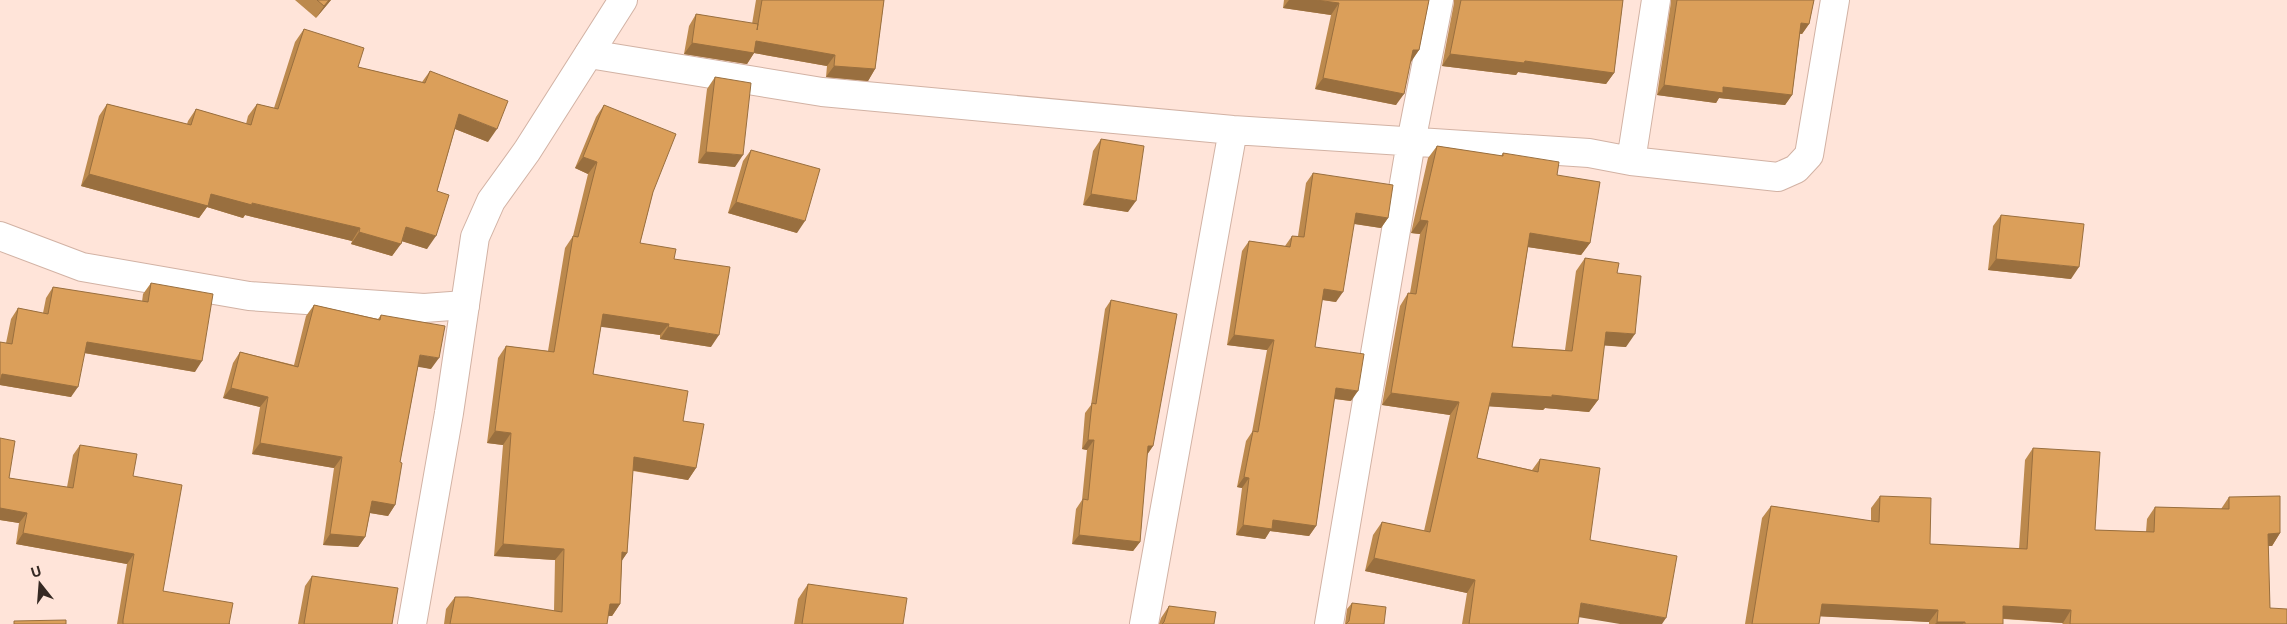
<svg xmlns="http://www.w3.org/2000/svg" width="2287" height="624" font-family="'Noto Sans',sans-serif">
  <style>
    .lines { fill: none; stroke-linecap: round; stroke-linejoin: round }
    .minor-casing { stroke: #d2b2a4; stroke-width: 30 }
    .tertiary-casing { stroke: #d2b2a4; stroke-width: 30 }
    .minor { stroke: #fff; stroke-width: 28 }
    .tertiary { stroke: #fff; stroke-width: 28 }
    .wall { fill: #bc894d }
    .shaded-wall { fill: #996f3f }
    .building { fill: #db9f5a; stroke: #996f3f }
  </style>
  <rect width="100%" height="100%" fill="#ffe4d9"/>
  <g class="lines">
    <defs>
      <path id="minor" d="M589,54L822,92L1233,130L1589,153L1631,161L1778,177L1796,169L1809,155L1835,0
        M1631,161L1656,0
        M0,236L82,267L249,296L424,308L465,305
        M1144,624L1233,130
        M1329,624L1411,142L1439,0"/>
      <path id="tertiary" d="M412,624L449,413L475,237L491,201L527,151L623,0"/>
    </defs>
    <use href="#minor" class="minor-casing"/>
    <use href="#tertiary" class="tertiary-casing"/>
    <use href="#minor" class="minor"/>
    <use href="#tertiary" class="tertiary"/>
  </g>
  <path class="wall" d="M295,0H331L316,18Z
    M756,0H884L875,69L868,81L826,77L827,66L754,53L747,64L684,54L689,26L696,14L752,24Z
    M1284,0H1429L1419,50L1410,62L1396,105L1315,89L1331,15L1283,8Z
    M1454,0H1623L1614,73L1606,84L1518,72L1516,75L1442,66L1454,3Z
    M1671,0H1814L1809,24L1802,34H1800L1792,95L1785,105L1719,98L1716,103L1657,95L1671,2Z
    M304,29L358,67L422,82L430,71L488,142L455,129L437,191L427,249L402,241L392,256L351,244L352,241L245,215L243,218L207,207L199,218L81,186L99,116L107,104L187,124L188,121L196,109L246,124L248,116L257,104L274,108L295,42Z
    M715,77L735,167L698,163L707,89Z
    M604,105L653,192L640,243L674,259L711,347L660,339V335L601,326L593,374L683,421L696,468L688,480L633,471L627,553L622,560L620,604L612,616H608L607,624H444L446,609L455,597L554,611L555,560L494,556L503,445L487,443L498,358L506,346L548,351L565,248L573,236L588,174L575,168L596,117Z
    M1101,139L1128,212L1083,205L1093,151Z
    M1437,146L1501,156L1503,153L1557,175L1590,243L1581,255L1528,247L1512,347L1565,350L1576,271L1585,258L1617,273L1626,347L1604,345L1598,400L1589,412L1545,408L1543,410L1489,406L1477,458L1532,470L1540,459L1579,617L1578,624H1462L1467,593L1365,571L1373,535L1382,522L1424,531L1450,415L1382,405L1400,306L1408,293H1410L1420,234L1411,233L1428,158Z
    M751,150L797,233L728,213L743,161Z
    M1313,173L1388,218L1381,228L1354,224L1336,302L1322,300L1315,347L1351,401L1334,399L1316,526L1309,536L1270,531L1265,539L1236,535L1242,488L1237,487L1246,441L1252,432L1267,350L1227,345L1242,251L1249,241L1285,246L1292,236H1298L1306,183Z
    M2001,215L2071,279L1988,270L1993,226Z
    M151,283L195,372L84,353L71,397L0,385V342L6,343L11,319L18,308L43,313L46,298L53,287L142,302L143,294Z
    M1111,300L1153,446L1147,455L1140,542L1133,551L1072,544L1076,509L1082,500L1087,450L1082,449L1085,413L1091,405L1105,309Z
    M314,305L378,319L381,315L431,369L418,366L400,462L395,505L388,516L370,513L365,537L358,547L323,545L334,468L252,454L260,407L223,398L233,363L240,352L294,365L306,316Z
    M0,438L9,478L67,487L73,455L80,445L133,476L163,591L230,624H117L127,564L16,544L19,523L0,520Z
    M2033,448L2095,530L2146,532L2147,519L2155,507L2221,509L2229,497L2280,533L2272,546H2268L2270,608L2287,624H2062L2063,623L2003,619V624H1929V622L1820,616L1819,624H1745L1762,518L1771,506L1871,521V508L1880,496L1930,544L2019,549L2025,460Z
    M312,576L392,624H298L305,586Z
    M808,584L903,624H794L798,599Z
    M1352,603L1384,624H1345L1347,609Z
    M1169,606L1214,624H1159L1161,618Z"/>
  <path class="shaded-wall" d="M329,0H331L316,18L324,6Z
    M1289,0H1316L1339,3L1331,15L1283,8Z
    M1801,23L1809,24L1802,34L1794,32Z
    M756,41L835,55L827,66L754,53L747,64L684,54L692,43Z
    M1413,50H1419L1411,62L1405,61Z
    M1450,54L1525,61L1614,73L1606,84L1518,72L1516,75L1442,66Z
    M834,66L875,69L868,81L826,77Z
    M1323,78L1404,94L1396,105L1315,89Z
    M1664,85L1723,87L1792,95L1785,105L1719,98L1716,103L1657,95Z
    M459,114L497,129L488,142L450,127Z
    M706,152L743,155L735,167L698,163Z
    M583,157L597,162L588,174L575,168Z
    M89,174L211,194L360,228L352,241L245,215L243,218L207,207L199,218L81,186Z
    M1091,194L1136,201L1128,212L1083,205Z
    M736,202L805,221L797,233L728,213Z
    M1356,213L1388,218L1381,228L1349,223Z
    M1420,220L1428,221L1420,234L1411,233Z
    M406,227L436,236L427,249L398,240Z
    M359,232L401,244L392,256L351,244Z
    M1530,233L1590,243L1581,255L1521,246Z
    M1996,259L2079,267L2071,279L1988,270Z
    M1324,289L1343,292L1336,302L1317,299Z
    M603,314L669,324L660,335L595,326Z
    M668,327L719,335L711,347L660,339Z
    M1606,332L1635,334L1626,347L1597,345Z
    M1234,335L1274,340L1267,350L1227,345Z
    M87,342L202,361L195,372L79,352Z
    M420,355L439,358L431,369L413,366Z
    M2,374L78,387L71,397L0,385V376Z
    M231,388L268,397L260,407L223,398Z
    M1336,388L1358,391L1351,401L1329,398Z
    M1391,393L1459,402L1450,415L1382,405Z
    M1492,393L1552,395L1598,400L1589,412L1545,408L1543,410L1483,406Z
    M495,431L511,433L503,445L487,443Z
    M1088,440H1094L1087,450L1082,449Z
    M260,443L342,457L334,468L252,454Z
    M1148,446H1153L1146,456Z
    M634,457L696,468L688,480L625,469Z
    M1244,477L1249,478L1242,488L1237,487Z
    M372,501L395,505L388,516L364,512Z
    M0,508L27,513L19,523L0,520Z
    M1273,520L1316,526L1309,536L1270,531L1265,539L1236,535L1243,525Z
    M23,533L134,554L127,564L16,544Z
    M2280,533L2272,546H2260L2268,534Z
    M330,534L365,537L358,547L323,545Z
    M1079,535L1140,542L1133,551L1072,544Z
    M503,544L564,549L555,560L494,556Z
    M622,552L627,553L619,565Z
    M1374,558L1475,580L1467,593L1365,571Z
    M1581,603L1666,618L1662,624H1620L1572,616Z
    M610,604H620L612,616H602Z
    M1822,604L1938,610L1929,622L1813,616Z
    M2003,606L2071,610L2063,623L1995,618Z
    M1937,622H1965L1963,624H1935Z"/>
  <path class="building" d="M317,0H329L324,6Z
    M762,0H884L875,69L834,66L835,55L756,41L754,53L692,43L696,14L758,24L757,30Z
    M1316,0H1429L1419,50H1413L1404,94L1323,78L1339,3Z
    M1461,0H1623L1614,73L1525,61L1524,63L1450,54Z
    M1677,0H1814L1809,24L1801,23L1792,95L1723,87V93L1664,85Z
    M304,29L364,48L358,67L425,83L430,71L508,101L497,129L459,114L437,191L449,195L436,236L406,227L401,244L359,232L360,228L252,203V205L211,194L208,206L89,174L107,104L191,125L196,109L251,125L257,104L278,109Z
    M715,77L751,83L743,155L706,152Z
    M604,105L676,134L653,192L640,243L676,249L674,259L730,267L719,335L668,327L669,324L603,314L593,374L688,391L683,421L704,424L696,468L634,457L627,553L622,552L620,604H610L607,624H450L455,597H468L562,612L564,549L503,544L511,433L495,431L506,346L554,352L573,236L578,237L597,162L583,157Z
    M1101,139L1144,146L1136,201L1091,194Z
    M1437,146L1503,156V153L1559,162L1557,175L1600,182L1590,243L1530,233L1512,347L1572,351L1585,258L1619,263L1617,273L1641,276L1635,334L1606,332L1598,400L1552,395V397L1492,393L1477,458L1538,472L1540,459L1600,468L1590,540L1677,556L1666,618L1581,603L1578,624H1469L1475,580L1374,558L1382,522L1430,532L1459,402L1391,393L1408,293L1416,294L1428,221L1420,220Z
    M751,150L820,169L805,221L736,202Z
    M1313,173L1393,185L1388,218L1356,213L1343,292L1324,289L1315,347L1364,354L1358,391L1336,388L1316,526L1273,520L1272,529L1243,525L1249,478L1244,477L1253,431L1258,432L1274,340L1234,335L1249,241L1290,247L1292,236L1304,237Z
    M2001,215L2084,224L2079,267L1996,259Z
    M151,283L213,294L202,361L87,342L78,387L2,374L0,382V342L12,344L18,308L48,314L53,287L148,302Z
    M1111,300L1177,314L1153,446H1148L1140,542L1079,535L1083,499L1088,500L1094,440H1088L1092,403L1096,404Z
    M314,305L380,320L381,315L445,326L439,358L420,355L400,462L402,463L395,505L372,501L365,537L330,534L342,457L260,443L268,397L231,388L240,352L298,367Z
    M0,438L15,441L9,478L73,488L80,445L137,454L133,476L182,485L163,591L233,603L229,624H230H123V620L134,554L23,533L27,513L0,508Z
    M2033,448L2100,452L2095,530L2154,532L2155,507L2229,509V497L2280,496V533L2268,534L2270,608L2287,609V624H2070L2071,610L2003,606V624H1965V622H1937L1938,610L1822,604L1819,624H1752L1771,506L1879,522L1880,496L1931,498L1930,544L2027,549Z
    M312,576L398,588L392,624H304Z
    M808,584L907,598L903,624H802Z
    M1352,603L1386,607L1384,624H1346L1349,621Z
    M1169,606L1216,612L1214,624H1162L1164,622Z
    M66,620V624H14V621Z"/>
  <g transform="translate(40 584) rotate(343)" stroke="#ffe4d9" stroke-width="4" paint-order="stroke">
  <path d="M0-4L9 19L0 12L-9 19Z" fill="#352923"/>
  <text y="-8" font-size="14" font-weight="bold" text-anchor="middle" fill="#352923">U</text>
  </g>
</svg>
